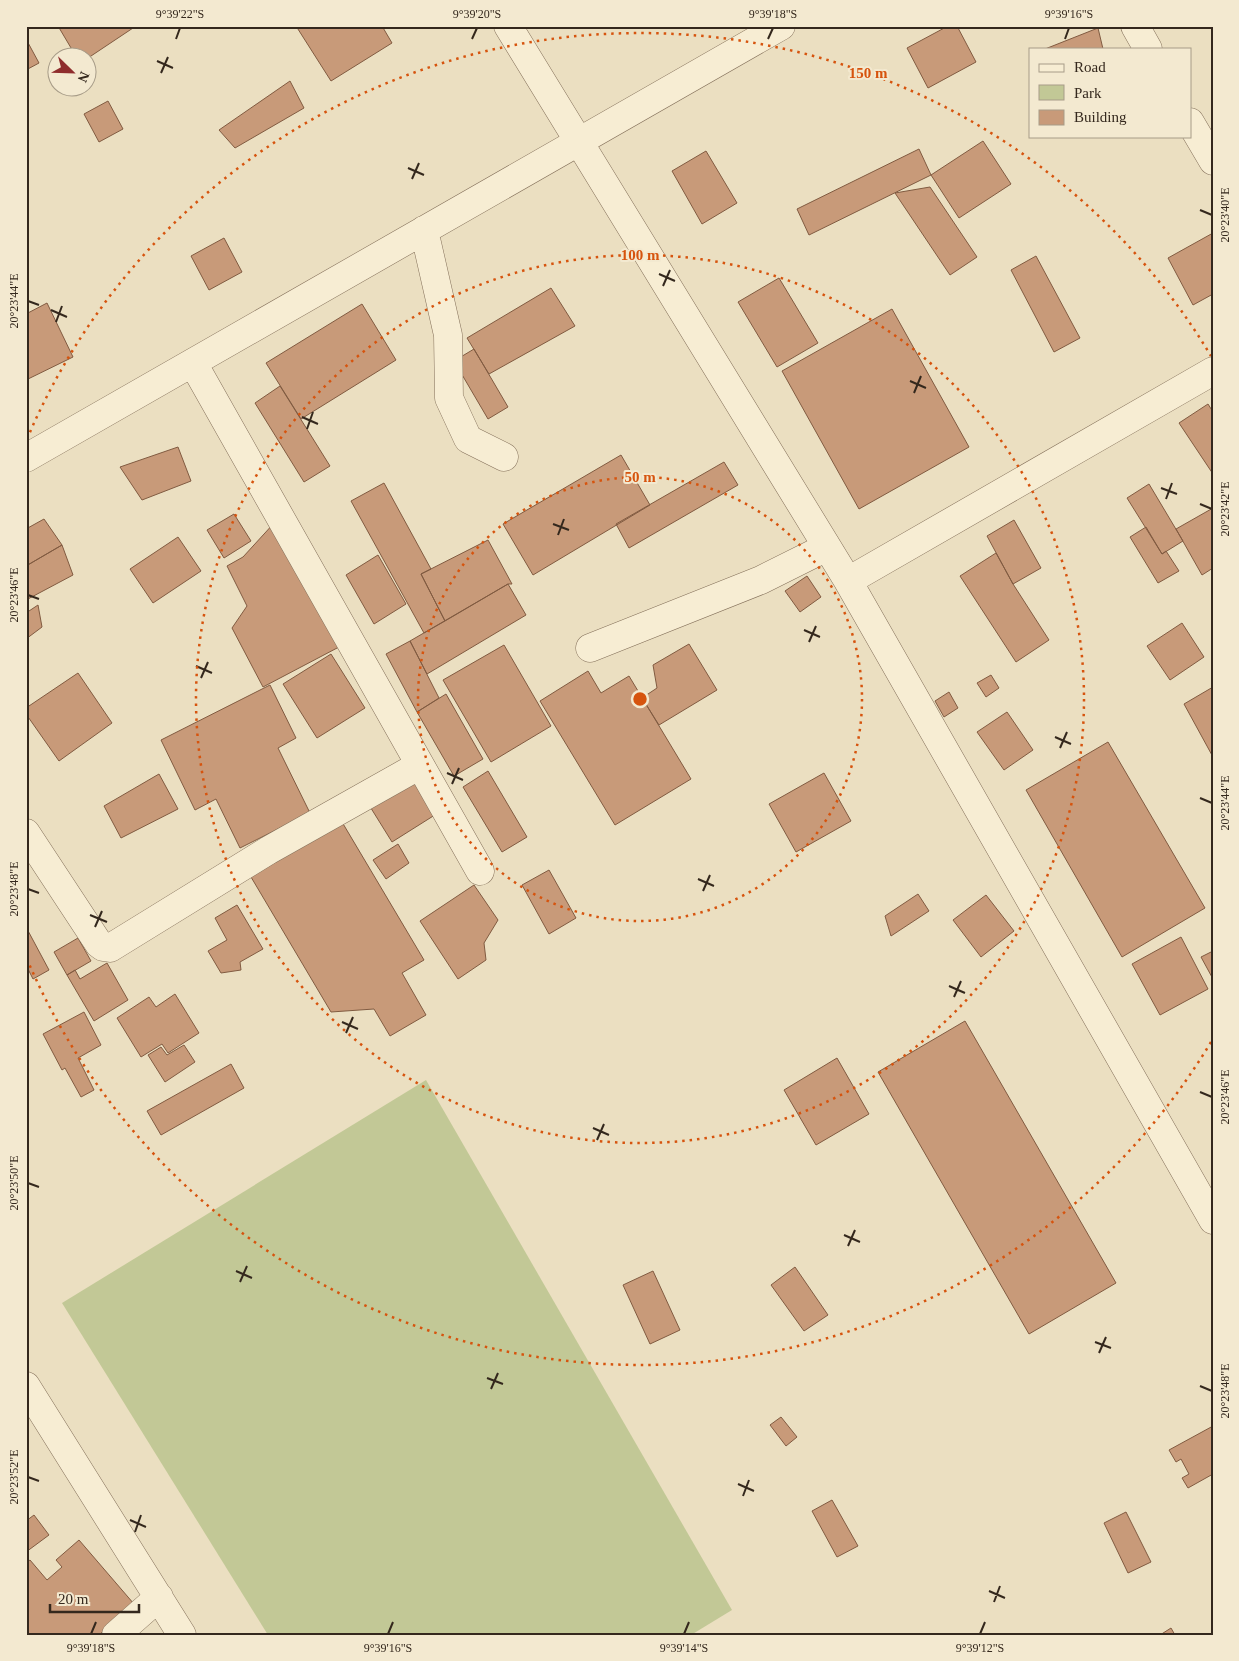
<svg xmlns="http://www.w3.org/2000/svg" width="1239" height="1661" font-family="Georgia,serif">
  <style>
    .green { fill: #c2c896 }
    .building { fill: #c89a79; stroke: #815b41 }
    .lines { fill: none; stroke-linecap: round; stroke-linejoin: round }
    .minor-casing { stroke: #84705a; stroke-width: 29 }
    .minor { stroke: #f7edd3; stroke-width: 28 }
    .ticks { fill: none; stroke: #34281d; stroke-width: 2 }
    .ring { fill: none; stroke: #d6540e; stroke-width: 2.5; stroke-dasharray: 2.5 5 }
    .centre { fill: #d6540e; stroke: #f3e9d0; stroke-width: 2.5 }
    .ring-label { font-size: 15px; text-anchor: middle; font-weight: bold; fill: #d6540e; stroke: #f3e9d0; stroke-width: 4; stroke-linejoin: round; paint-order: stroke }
    .neatline { fill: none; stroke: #34281d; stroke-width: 2 }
    .ticks-label { font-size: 12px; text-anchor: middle; fill: #34281d }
  </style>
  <rect width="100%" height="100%" fill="#ebdfc1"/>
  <path class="green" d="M426,1080L732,1610L691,1635H268L62,1303Z"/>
  <path class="building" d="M58,26H136L88,58H77Z
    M296,26H382L392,43L331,81Z
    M948,26H957L976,62L928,88L907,48Z
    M1098,28L1103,49H1045Z
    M26,39L39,63L26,70Z
    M290,81L304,108L235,148L219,130Z
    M108,101L123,129L99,142L84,114Z
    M983,141L1011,184L959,218L931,175Z
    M919,149L931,175L809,235L797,209Z
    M706,151L737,203L702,224L672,171Z
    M930,187L977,257L950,275L895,193Z
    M1213,233V294L1193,305L1168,258Z
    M224,238L242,272L209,290L191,256Z
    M1036,256L1080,338L1054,352L1011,270Z
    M779,278L818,343L777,367L738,302Z
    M551,288L575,326L489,374L467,338Z
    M47,303L73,357L26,380V314Z
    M362,304L396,360L301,419L266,363Z
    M892,309L969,447L859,509L782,371Z
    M474,349L508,407L488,419L454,361Z
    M280,386L330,466L304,482L255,403Z
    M1208,404L1213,412V474L1179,423Z
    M178,447L191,481L142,500L120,467Z
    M621,455L650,505L533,575L503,524Z
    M724,462L738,485L629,548L616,524Z
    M384,483L431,569L421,574L445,621L424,633L351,501Z
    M1149,484L1183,541L1162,554L1127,498Z
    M1213,508V568L1202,575L1176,529Z
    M234,514L251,541L224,558L207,530Z
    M44,519L62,545L26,566V529Z
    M1014,520L1041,568L1013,584L987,536Z
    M275,522L339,647L263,687L232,628L247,606L227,566L243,557Z
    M1146,527L1162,554L1166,551L1179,571L1158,583L1130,537Z
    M178,537L201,571L153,603L130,569Z
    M488,540L512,584H508L445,621L421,574Z
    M62,545L73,575L26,600V566Z
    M996,553L1013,584L1049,640L1016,662L960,576Z
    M378,555L406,604L374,624L346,575Z
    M807,576L821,597L800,612L785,591Z
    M508,584L526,615L427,674L410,641Z
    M38,605L42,627L26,639V613Z
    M1182,623L1204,657L1170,680L1147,646Z
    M410,641L439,698L417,712L386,654Z
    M689,644L717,690L659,725L642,698L657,688L653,665Z
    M504,645L551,726L491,762L443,680Z
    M331,654L365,708L317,738L283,684Z
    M588,671L601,693L629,676L691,779L615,825L540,701Z
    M78,673L112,723L59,761L26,714V708Z
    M991,675L999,688L986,697L977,683Z
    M270,685L296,738L278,748L310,813L240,848L216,799L195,810L161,740Z
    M1213,687V757L1184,704Z
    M949,692L958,708L944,717L935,701Z
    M446,694L483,759L454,776L417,712Z
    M1007,712L1033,750L1004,770L977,732Z
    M1108,742L1205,908L1122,957L1026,790Z
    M488,771L527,837L502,852L463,787Z
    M824,773L851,821L796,852L769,804Z
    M159,774L178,809L121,838L104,806Z
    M416,777L438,813L392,842L369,805Z
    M342,822L424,960L402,973L426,1015L390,1036L374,1009L331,1012L251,877Z
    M398,844L409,863L386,879L373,860Z
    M549,870L576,918L549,934L522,885Z
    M474,885L498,920L484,943L486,960L458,979L420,921Z
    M918,894L929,911L891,936L885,916Z
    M986,895L1014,931L981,957L953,920Z
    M237,905L263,949L240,962L241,970L221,973L208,951L227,940L215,918Z
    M26,927L49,970L33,979L28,969L26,971Z
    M1181,937L1208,989L1160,1015L1132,964Z
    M78,938L91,961L67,975L54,952Z
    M1213,951V979L1201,957Z
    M107,963L128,1000L94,1021L67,975L75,970L80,979Z
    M175,994L199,1033L168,1053L162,1044L141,1057L117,1018L149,997L156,1007Z
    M84,1012L101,1045L78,1058L94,1090L81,1097L65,1068L62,1070L43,1034Z
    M965,1021L1116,1283L1029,1334L878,1072Z
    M184,1045L195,1062L165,1082L148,1055L161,1047L167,1055Z
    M837,1058L869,1114L816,1145L784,1090Z
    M231,1064L244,1088L161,1135L147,1111Z
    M795,1267L828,1315L804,1331L771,1285Z
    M653,1271L680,1330L650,1344L623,1285Z
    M781,1417L797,1437L786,1446L770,1425Z
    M1213,1426V1474L1188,1488L1182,1478L1189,1474L1181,1459L1176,1462L1169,1450Z
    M832,1500L858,1546L837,1557L812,1511Z
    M1126,1512L1151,1562L1128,1573L1104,1523Z
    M34,1515L49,1535L26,1552V1521Z
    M79,1540L134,1604L99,1635H26V1563L30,1560L47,1580L62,1567L56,1560Z
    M1171,1628L1175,1635H1160Z"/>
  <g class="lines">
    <defs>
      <path id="minor" d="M508,26L848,581L1213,1220
        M1135,26L1148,49
        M1190,122L1213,161
        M424,230L448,335L449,398L468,439L504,457
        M193,363L480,871
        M26,458L781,26
        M848,581L1213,371
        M590,648L761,580L827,547
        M26,833L99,944L103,947L110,948L269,850L420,765
        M26,1386L182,1635
        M116,1635L159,1597"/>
    </defs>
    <use href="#minor" class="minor-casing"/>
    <use href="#minor" class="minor"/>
  </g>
  <path class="ticks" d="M176,39L180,28M472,39L477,28M768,39L773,28M1065,39L1069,28M157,61L173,68M161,73L168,57M408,168L424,175M412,179L419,163M1200,210L1212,215M659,274L675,281M663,286L670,270M28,301L39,305M51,310L67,317M56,322L62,306M910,381L926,388M914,393L921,376M302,417L318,424M307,429L313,412M1161,488L1177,494M1166,499L1172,483M1200,504L1212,509M553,524L569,530M558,535L564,519M28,595L39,599M804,630L820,637M809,642L816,626M196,666L212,673M201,678L208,662M1055,737L1071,744M1060,748L1067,732M447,773L463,780M452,784L459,768M1200,798L1212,803M698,879L714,886M28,889L39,893M703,891L710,875M90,915L107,922M95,927L102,911M949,986L965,993M954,997L961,981M342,1022L358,1029M346,1033L353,1017M1200,1092L1212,1097M593,1128L609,1135M597,1140L604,1124M28,1183L39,1187M844,1235L860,1242M848,1246L855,1230M236,1271L252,1278M240,1282L247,1266M1095,1342L1111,1348M1099,1353L1106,1337M487,1378L503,1384M1200,1386L1212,1391M491,1389L498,1373M28,1477L39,1481M738,1484L754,1491M743,1496L749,1480M130,1520L146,1527M135,1532L141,1515M989,1591L1005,1598M994,1602L1000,1586M91,1634L96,1622M388,1634L393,1622M684,1634L689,1622M980,1634L985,1622"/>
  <g class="ring">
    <circle cx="640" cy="699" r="222"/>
    <circle cx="640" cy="699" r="444"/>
    <path d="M1211 1042A666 666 0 0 1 27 959M27 439A666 666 0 0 1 1211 356"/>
  </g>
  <circle cx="640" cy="699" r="8" class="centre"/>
  <g class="ring-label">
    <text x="868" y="78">150 m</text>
    <text x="640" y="260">100 m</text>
    <text x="640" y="482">50 m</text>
  </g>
  <rect width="1239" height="1661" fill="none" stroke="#f3e9d0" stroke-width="55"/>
  <rect x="1029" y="48" width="162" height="90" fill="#f3e9d0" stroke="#a79c88"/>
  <rect x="1039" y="64" width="25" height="8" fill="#f7edd3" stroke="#a79c88"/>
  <text x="1074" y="72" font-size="15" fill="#34281d">Road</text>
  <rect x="1039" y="85" width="25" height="15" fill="#c2c896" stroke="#a79c88"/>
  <text x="1074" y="98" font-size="15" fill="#34281d">Park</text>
  <rect x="1039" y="110" width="25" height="15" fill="#c89a79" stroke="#a79c88"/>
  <text x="1074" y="122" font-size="15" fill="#34281d">Building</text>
  <g transform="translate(72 72) rotate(113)"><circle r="24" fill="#f3e9d0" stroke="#a79c88"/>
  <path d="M0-4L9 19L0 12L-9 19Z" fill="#8f2d2d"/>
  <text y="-8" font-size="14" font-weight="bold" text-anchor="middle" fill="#34281d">N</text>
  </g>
  <path d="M50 1604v8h89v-8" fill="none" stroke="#34281d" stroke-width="2.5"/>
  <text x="58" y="1604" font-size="15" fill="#34281d" stroke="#f3e9d0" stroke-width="4" paint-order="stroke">20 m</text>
  <rect x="28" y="28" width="1184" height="1606" class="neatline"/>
  <g class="ticks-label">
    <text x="180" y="18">9°39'22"S</text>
    <text x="477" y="18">9°39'20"S</text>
    <text x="773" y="18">9°39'18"S</text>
    <text x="1069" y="18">9°39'16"S</text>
    <text transform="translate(1225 215) rotate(-90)" y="4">20°23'40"E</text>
    <text transform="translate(14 301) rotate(-90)" y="4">20°23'44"E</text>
    <text transform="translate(1225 509) rotate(-90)" y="4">20°23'42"E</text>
    <text transform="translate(14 595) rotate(-90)" y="4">20°23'46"E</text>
    <text transform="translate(1225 803) rotate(-90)" y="4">20°23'44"E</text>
    <text transform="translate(14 889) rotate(-90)" y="4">20°23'48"E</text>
    <text transform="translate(1225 1097) rotate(-90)" y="4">20°23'46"E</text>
    <text transform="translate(14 1183) rotate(-90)" y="4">20°23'50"E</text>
    <text transform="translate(1225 1391) rotate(-90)" y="4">20°23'48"E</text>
    <text transform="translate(14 1477) rotate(-90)" y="4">20°23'52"E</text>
    <text x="91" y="1652">9°39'18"S</text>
    <text x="388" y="1652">9°39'16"S</text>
    <text x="684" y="1652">9°39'14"S</text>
    <text x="980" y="1652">9°39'12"S</text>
  </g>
</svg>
